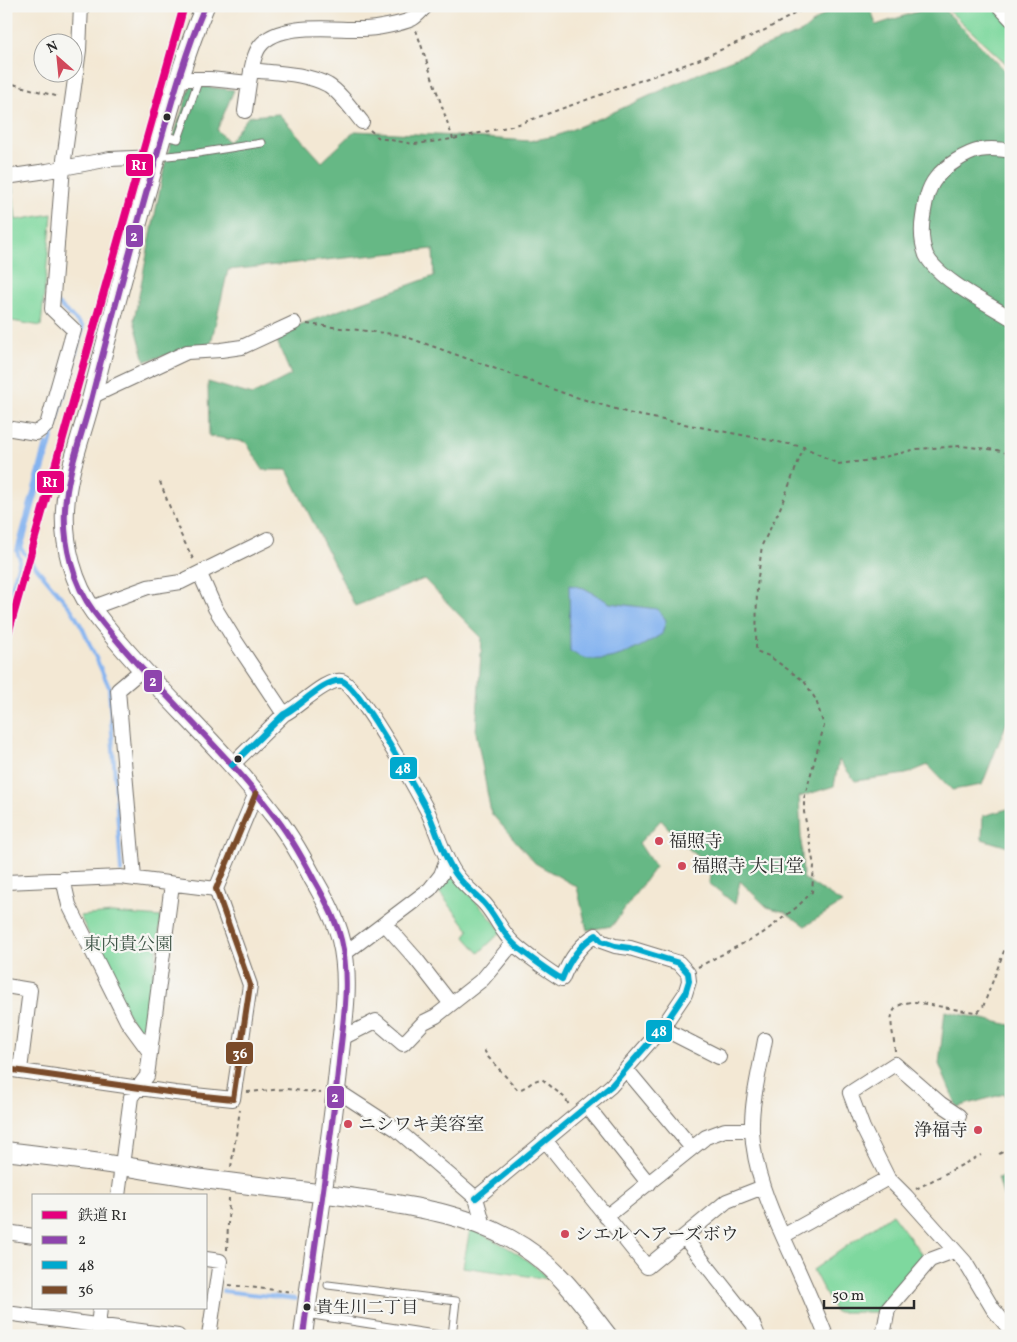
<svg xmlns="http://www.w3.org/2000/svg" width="1017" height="1342" font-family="Vollkorn,'Noto Serif JP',serif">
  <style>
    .green { fill: #7ed89e; stroke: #548264 }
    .forest { fill: #66b885; stroke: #487258 }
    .water { fill: #85b4f0; stroke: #58708e }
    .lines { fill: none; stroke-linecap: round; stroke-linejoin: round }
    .stream { stroke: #85b4f0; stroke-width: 4 }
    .service-casing { stroke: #716d66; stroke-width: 9 }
    .minor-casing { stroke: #716d66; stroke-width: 16 }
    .tertiary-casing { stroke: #716d66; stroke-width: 20 }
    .path { stroke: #716d66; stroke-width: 2; stroke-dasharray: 4 4; stroke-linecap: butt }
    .service { stroke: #fff; stroke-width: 7 }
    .minor { stroke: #fff; stroke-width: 14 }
    .tertiary { stroke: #fff; stroke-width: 18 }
    .bus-1-casing { stroke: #f6f6f2; stroke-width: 10 }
    .bus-2-casing { stroke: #f6f6f2; stroke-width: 10 }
    .bus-3-casing { stroke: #f6f6f2; stroke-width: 10 }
    .bus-1 { stroke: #8e44ad; stroke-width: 6 }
    .bus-2 { stroke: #00a9ce; stroke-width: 6 }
    .bus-3 { stroke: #7a4b2a; stroke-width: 6 }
    .rail-1-casing { stroke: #f6f6f2; stroke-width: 11 }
    .rail-1 { stroke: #e5007d; stroke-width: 8 }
    .bus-dot { fill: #2b2b2b; stroke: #f6f6f2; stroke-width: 2 }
    .poi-dot { fill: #d1495b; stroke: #f6f6f2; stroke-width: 2 }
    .labels { text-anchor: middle; stroke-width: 4.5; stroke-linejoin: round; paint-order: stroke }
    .bus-label { font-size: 17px; fill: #2b2b2b; stroke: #f6f6f2; text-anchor: start }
    .poi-label { font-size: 18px; fill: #2b2b2b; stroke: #f6f6f2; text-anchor: start }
    .park-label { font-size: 18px; fill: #405648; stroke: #f6f6f2 }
    .line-badge { stroke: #f6f6f2; stroke-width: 2 }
    .badge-label { font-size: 14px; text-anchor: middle; font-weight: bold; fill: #fff }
  </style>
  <rect width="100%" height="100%" fill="#f6f6f2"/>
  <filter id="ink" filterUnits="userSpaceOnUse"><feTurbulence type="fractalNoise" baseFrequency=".02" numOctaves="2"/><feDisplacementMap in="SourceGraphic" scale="10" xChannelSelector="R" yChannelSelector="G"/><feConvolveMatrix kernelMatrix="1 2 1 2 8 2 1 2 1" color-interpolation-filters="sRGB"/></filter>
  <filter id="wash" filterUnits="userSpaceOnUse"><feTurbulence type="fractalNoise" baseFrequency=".0096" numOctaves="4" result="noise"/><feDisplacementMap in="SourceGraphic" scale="20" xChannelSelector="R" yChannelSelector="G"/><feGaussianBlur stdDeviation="1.12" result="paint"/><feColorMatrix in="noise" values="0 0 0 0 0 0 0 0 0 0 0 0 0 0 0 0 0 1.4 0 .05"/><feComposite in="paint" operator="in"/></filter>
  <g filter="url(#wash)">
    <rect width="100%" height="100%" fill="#f3e8d4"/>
    <path class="green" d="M944,6H1011V68Z
      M12,181L16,220L52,214L41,326L6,320V182Z
      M447,869L502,931L479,953L465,937L469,930L436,888Z
      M112,913L161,917L147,1029L141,1032L130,1018L80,916Z
      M892,1214L924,1257L877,1312H835L813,1270Z
      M470,1229C499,1241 527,1257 549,1279L463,1267Z"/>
    <path class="forest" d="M834,6H870L876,25L935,6H941L1011,76V712L982,785L952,790L928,765L906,774L855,781L839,760L834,786L799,797L803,878L842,903L805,926L785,912L767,907L740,881L735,904L709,883L711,867L683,844L661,820L639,843L655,867L612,926L587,930L577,887L535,863L491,813L476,732L482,638L424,579L355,606L287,470H263L246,442L209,436L208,382L252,395L291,375L274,334L434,276L433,249L228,270L211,343L145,361L134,320L166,159L191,85L234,90L217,130L228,142L249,116L279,114L322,162L355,131L456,136L529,141L556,136L605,116L713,67L802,32Z
      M1011,808V848L982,839L983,816Z
      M945,1011L1011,1025V1104L1004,1094L957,1107L939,1064Z
      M1011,1175V1220L998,1178Z"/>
    <path class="water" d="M569,585L584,588L610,603L657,609L666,620L662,634C639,648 612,664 584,658C579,657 574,653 570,651Z"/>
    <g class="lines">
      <path class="stream" d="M57,303L83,327L21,549L72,610L83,629L109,687L121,871
        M6,607L20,559L17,551L46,444
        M223,1291L296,1299"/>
    </g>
  </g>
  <g filter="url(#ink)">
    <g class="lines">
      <defs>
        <path id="service" d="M169,137L178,139L199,79
          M157,157L198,153L262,143
          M328,1285L456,1301L452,1336
          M306,1314L447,1336"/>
        <path id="minor" d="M999,6L1011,19
          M251,70C276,73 305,73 328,85C340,92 353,111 362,122
          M179,79H210L249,83C251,72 253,55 260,46C279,21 335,30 363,29C375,29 401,24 412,19C417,16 422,10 426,6
          M245,111L249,83
          M1011,151C1001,149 990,148 980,150C966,153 945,166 936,178C927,189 925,204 923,217C921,229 922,244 926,255C938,279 988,304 1011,318
          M6,177L47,171L110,159L156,157
          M93,396L187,352L221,350L242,347L294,323
          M6,428L36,433L47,425L74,330L52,309L63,167L79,50L81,6
          M200,574L215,608L234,639L284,714
          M91,608L148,587L181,582L268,539
          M232,765L284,714C297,709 326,677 342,681C358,685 417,791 427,810C437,831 442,854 455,873C463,885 474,893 484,903C495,915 501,931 513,943C522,952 551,973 562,979C569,961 579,945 596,935L601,941L615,946L630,948L679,963L688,973L689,981L685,994L662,1028L611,1086L476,1198
          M134,878L118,690L143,669
          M63,879L69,905L127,1021L149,1051
          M6,882L120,877L216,889
          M385,924L416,959L451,1004
          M344,954L430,889L441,875L447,859
          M6,986L30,990L20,1070
          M662,1028L719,1057
          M342,1038L376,1021L403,1044L424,1022L436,1016L483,979L513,943
          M765,1040C760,1069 751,1101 752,1131C754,1170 769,1206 785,1241C799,1272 814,1304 826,1336
          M6,1069L175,1093L233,1099L250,985L216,889L256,793
          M626,1069L692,1148
          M336,1090L396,1129L476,1198L484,1226
          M587,1106L649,1184
          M959,1116L941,1104L895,1064L850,1093L863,1128L888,1178L906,1196L965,1262L993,1309L1011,1331
          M545,1140L647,1267L727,1201L763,1187
          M118,1196L131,1097L147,1076L172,884
          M606,1217L706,1137L725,1130H752
          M6,1232L34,1236
          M783,1236L888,1178
          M684,1237L753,1324L758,1336
          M206,1259L220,1261L209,1336
          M6,1313L178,1336
          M97,1336L100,1308
          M883,1336L888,1309L930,1260L954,1251"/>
        <path id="tertiary" d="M205,6C182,60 168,116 152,172C131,247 111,321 92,396C83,433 67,471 65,509C63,544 73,584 94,612C148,683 218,742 272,813C289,833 302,857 314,880C325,899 336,919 341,940C351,981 343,1022 339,1062C330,1154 314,1245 303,1336
          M6,1151C45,1156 84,1160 122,1166C155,1171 187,1177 219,1181C272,1188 324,1193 377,1201C423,1208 468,1216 510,1239C556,1264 577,1296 608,1336"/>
      </defs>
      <use href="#service" class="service-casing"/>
      <use href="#minor" class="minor-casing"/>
      <use href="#tertiary" class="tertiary-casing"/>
      <path class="path" d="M416,30L453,139
        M6,82L59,97
        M370,130L379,138L414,144L453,139L516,125L698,60L763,31L809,6
        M307,324L401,335L569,395L632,414L804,447L838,464L872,460L917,449L961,446L997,450L1011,454
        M160,482L180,533L194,561
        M698,967L763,933L797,907L812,892L814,866L804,812V799L824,726L816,700L804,681L769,656L756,651L757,586L762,545L779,511L804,447
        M484,1050L488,1057L518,1090C527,1088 534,1079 542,1079L565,1098L569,1105
        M895,1051C894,1029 880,1003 915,1002L965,1011L978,1012L983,1007L1007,943L1011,938
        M247,1092L286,1089L321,1093
        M999,1154L1006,1150L1011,1143
        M231,1167L240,1110
        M916,1189L981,1155
        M227,1250L229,1197
        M229,1285L293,1292"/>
      <use href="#service" class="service"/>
      <use href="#minor" class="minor"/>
      <use href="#tertiary" class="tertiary"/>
      <defs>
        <path id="bus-1" d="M205,6C182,60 168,116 152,172C131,247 111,321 92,396C83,433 67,471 65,509C63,544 73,584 94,612C148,683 218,742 272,813C289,833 302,857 314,880C325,899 336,919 341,940C351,981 343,1022 339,1062C330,1154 314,1245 303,1336"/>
        <path id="bus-2" d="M232,765L284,714C297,709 326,677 342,681C358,685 417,791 427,810C437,831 442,854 455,873C463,885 474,893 484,903C495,915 501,931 513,943C522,952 551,973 562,979C569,961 579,945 596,935L601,941L615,946L630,948L679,963L688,973L689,981L685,994L662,1028L611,1086L476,1198"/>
        <path id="bus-3" d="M6,1069L175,1093L233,1099L250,985L216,889L256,793"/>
      </defs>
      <use href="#bus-1" class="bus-1-casing"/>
      <use href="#bus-2" class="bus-2-casing"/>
      <use href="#bus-3" class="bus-3-casing"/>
      <use href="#bus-1" class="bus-1"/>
      <use href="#bus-2" class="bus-2"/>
      <use href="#bus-3" class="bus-3"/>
      <defs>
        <path id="rail-1" d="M6,641L184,6"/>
      </defs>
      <use href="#rail-1" class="rail-1-casing"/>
      <use href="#rail-1" class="rail-1"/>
    </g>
  </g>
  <g class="bus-dot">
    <circle cx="167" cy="117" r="4.5"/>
    <circle cx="238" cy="759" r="4.5"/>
    <circle cx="307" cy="1307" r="4.5"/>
  </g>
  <g class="poi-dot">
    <circle cx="659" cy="841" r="5"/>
    <circle cx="682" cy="866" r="5"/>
    <circle cx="348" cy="1124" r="5"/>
    <circle cx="978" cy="1130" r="5"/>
    <circle cx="565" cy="1234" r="5"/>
  </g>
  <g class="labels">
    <g class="bus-label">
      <text x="316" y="1313">貴生川二丁目</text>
    </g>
    <g class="poi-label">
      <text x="669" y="847">福照寺</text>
      <text x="692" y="872">福照寺 大日堂</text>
      <text x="358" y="1130">ニシワキ美容室</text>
      <text x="968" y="1136" text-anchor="end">浄福寺</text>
      <text x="575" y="1240">シエル ヘアーズボウ</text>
    </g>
    <g class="park-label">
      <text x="128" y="950">東内貴公園</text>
    </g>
  </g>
  <g class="line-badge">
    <rect x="125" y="153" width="29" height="24" rx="5" fill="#e5007d"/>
    <rect x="125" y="224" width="19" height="24" rx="5" fill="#8e44ad"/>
    <rect x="36" y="470" width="29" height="24" rx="5" fill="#e5007d"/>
    <rect x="143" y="669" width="20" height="24" rx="5" fill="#8e44ad"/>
    <rect x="389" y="756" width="29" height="24" rx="5" fill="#00a9ce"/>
    <rect x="645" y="1019" width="28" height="24" rx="5" fill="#00a9ce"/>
    <rect x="225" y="1041" width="29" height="24" rx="5" fill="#7a4b2a"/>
    <rect x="326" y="1085" width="19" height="24" rx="5" fill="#8e44ad"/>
  </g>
  <g class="badge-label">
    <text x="139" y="170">R1</text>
    <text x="134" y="241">2</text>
    <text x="50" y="487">R1</text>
    <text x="153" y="686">2</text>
    <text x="403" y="773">48</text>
    <text x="659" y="1036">48</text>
    <text x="240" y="1058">36</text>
    <text x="335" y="1102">2</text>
  </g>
  <rect width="1017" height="1342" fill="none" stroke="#f6f6f2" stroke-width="25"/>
  <rect x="32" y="1194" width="175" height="115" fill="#f6f6f2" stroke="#a5a5a2"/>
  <rect x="42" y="1211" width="25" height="8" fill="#e5007d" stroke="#a5a5a2"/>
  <text x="78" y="1220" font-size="15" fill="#2b2b2b">鉄道 R1</text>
  <rect x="42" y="1236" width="25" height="8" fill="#8e44ad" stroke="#a5a5a2"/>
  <text x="78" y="1244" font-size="15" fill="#2b2b2b">2</text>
  <rect x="42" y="1261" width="25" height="8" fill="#00a9ce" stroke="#a5a5a2"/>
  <text x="78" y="1270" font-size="15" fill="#2b2b2b">48</text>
  <rect x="42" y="1286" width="25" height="8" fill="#7a4b2a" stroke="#a5a5a2"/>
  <text x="78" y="1294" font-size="15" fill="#2b2b2b">36</text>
  <g transform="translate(58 58) rotate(333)"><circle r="24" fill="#f6f6f2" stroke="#a5a5a2"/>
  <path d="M0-4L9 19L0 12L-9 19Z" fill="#d1495b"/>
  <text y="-8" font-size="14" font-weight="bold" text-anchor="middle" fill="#2b2b2b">N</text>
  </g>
  <path d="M824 1300v8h90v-8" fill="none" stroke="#2b2b2b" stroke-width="2.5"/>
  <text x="832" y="1300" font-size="15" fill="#2b2b2b" stroke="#f6f6f2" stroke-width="4" paint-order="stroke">50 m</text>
</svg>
